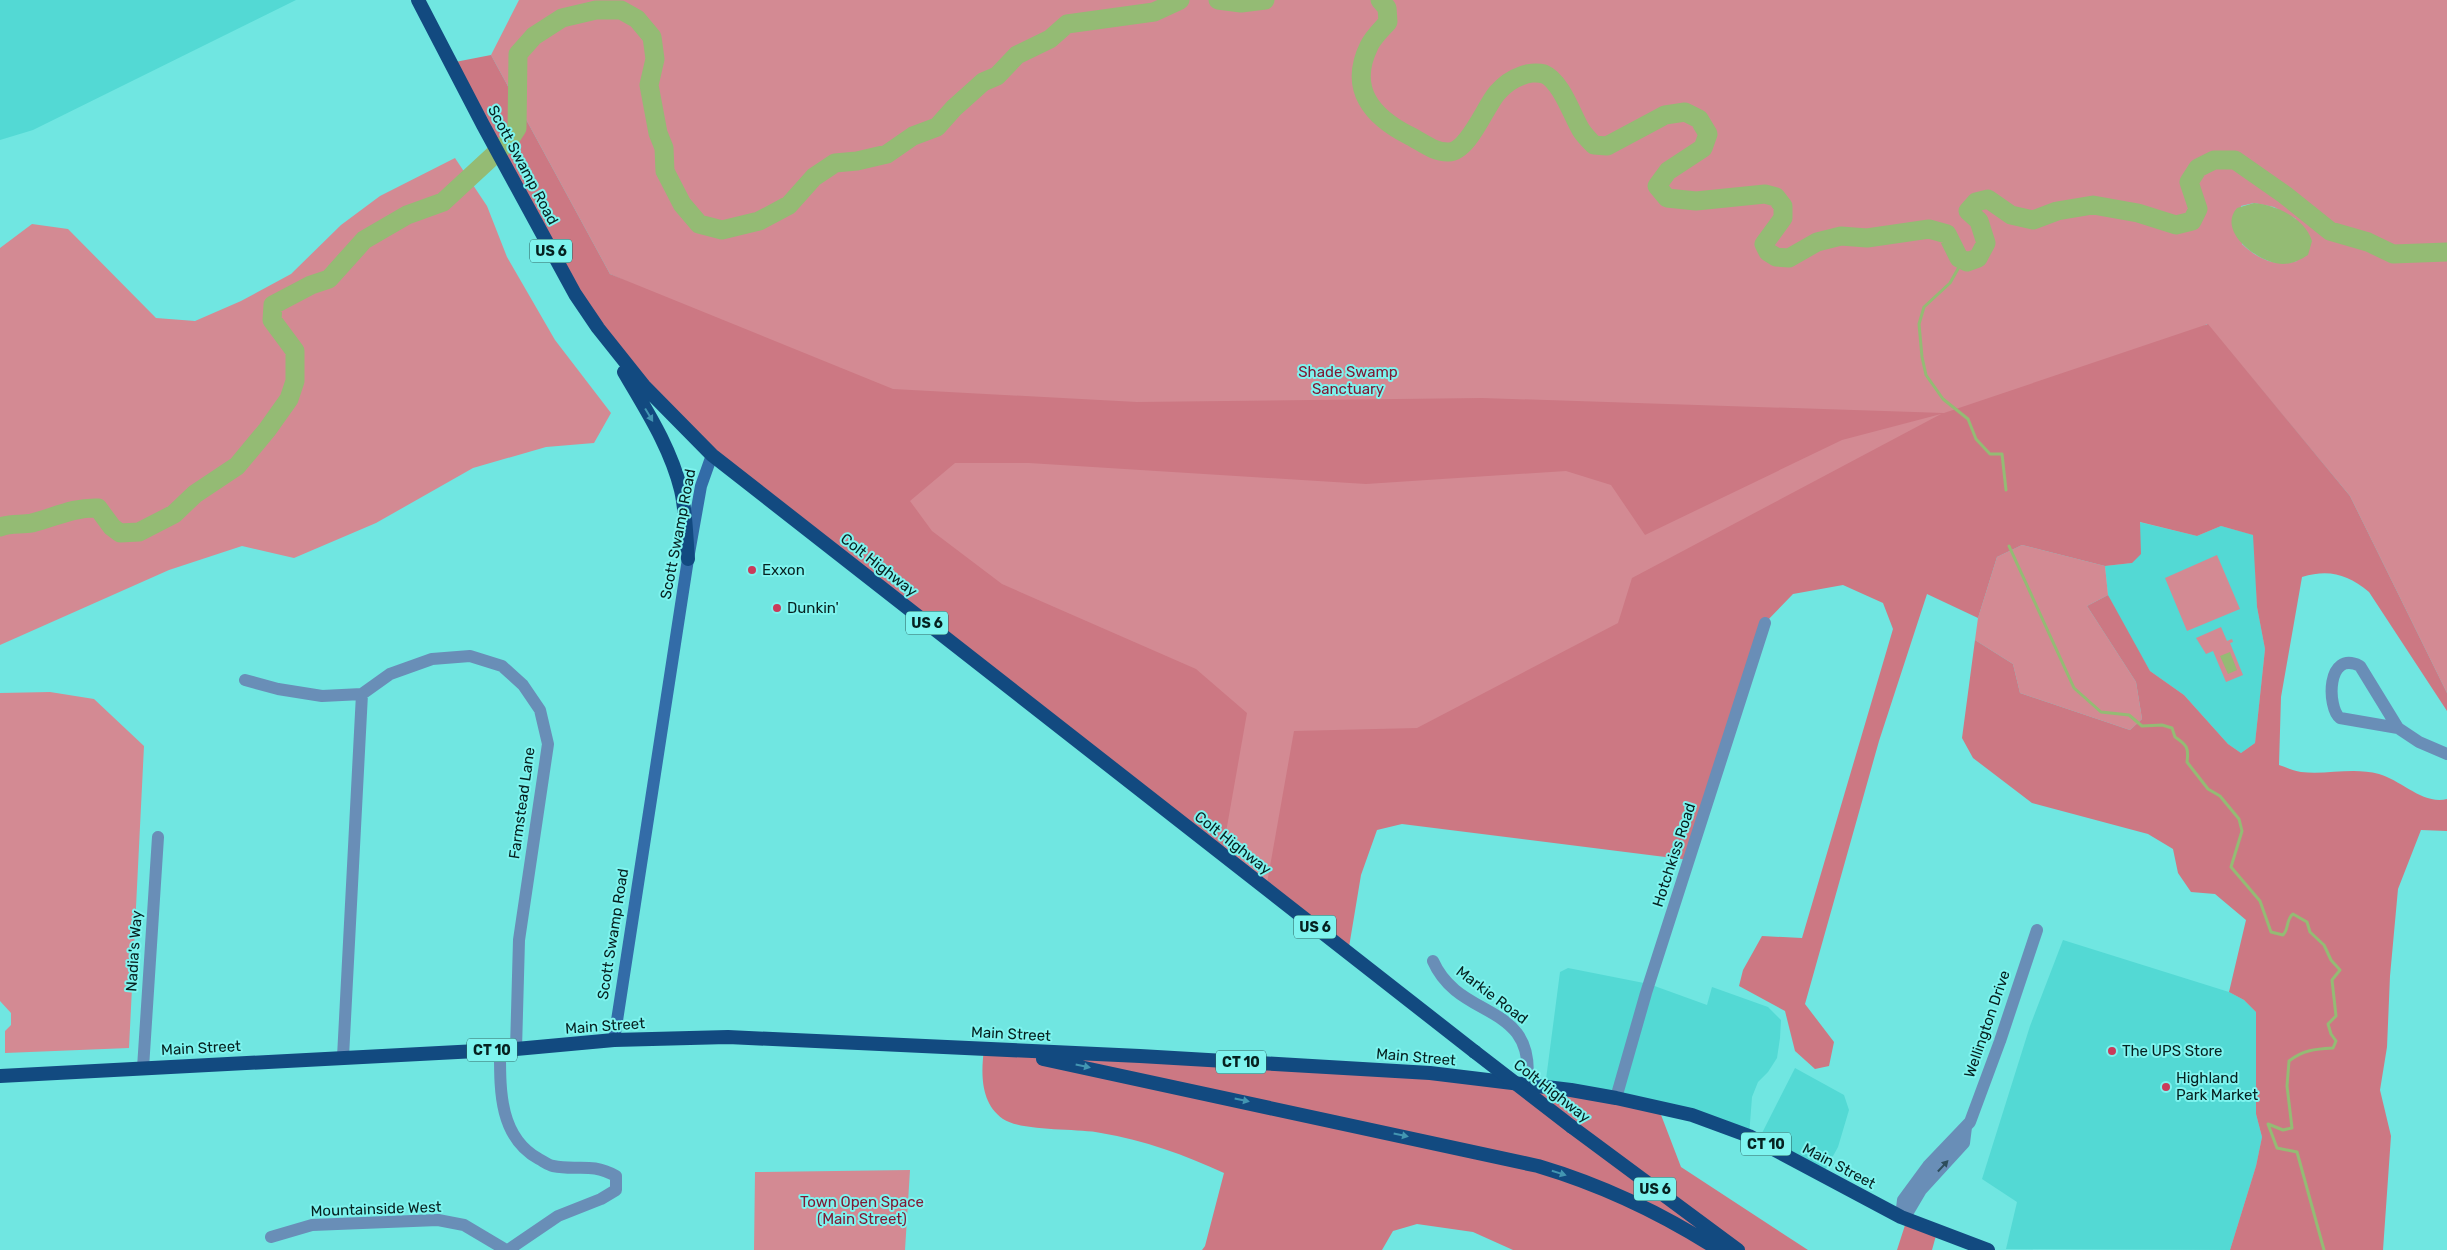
<svg xmlns="http://www.w3.org/2000/svg" width="2447" height="1250" font-family="Rubik,sans-serif">
  <style>
    .built { fill: #53d9d4 }
    .green { fill: #d38a93; fill-rule: evenodd }
    .forest { fill: #cc7883 }
    .water { fill: #94bb74 }
    .lines { fill: none; stroke-linecap: round; stroke-linejoin: round }
    .stream { stroke: #94bb74; stroke-width: 3 }
    .river { stroke: #94bb74; stroke-width: 19 }
    .minor { stroke: #698eb7; stroke-width: 12 }
    .secondary { stroke: #336ca8; stroke-width: 12 }
    .trunk { stroke: #124a80; stroke-width: 14 }
    .trunk-bridge { stroke: #124a80; stroke-width: 14 }
    .oneway { fill: #4396b2 }
    .oneway2 { fill: #2e4d5c }
    .poi-dot { fill: #ca3a5a; stroke: #7ef3ee; stroke-width: 2 }
    .labels { text-anchor: middle; stroke-width: 4; stroke-linejoin: round; paint-order: stroke }
    .shield { fill: #7ef3ee; stroke: #2a605e; stroke-width: 1 }
    .shield-label { font-size: 14px; font-weight: bold; fill: #062120 }
    .street-label { font-size: 15px; fill: #062120; stroke: #7ef3ee }
    .park-label { font-size: 15px; fill: #801a34; stroke: #7ef3ee }
    .poi-label { font-size: 15px; fill: #062120; stroke: #7ef3ee; text-anchor: start }
  </style>
  <rect width="100%" height="100%" fill="#70e6e1"/>
  <path class="built" d="M0,0H296L33,130L0,140Z
    M2139,522L2197,536L2221,526L2254,535L2257,607L2265,649L2255,743L2241,753L2228,744L2184,695L2150,671L2115,612L2108,595L2105,566L2132,563Z
    M2063,940L2229,992L2244,1000L2256,1012V1114L2262,1137L2256,1166L2230,1250L2006,1249L2017,1202L1982,1179L2030,1026Z
    M1568,968L1649,984L1707,1005L1712,987L1768,1007L1781,1020L1780,1038L1777,1058L1768,1072L1758,1082L1752,1097L1749,1136L1722,1125L1545,1087L1560,972Z
    M1795,1068L1844,1095L1849,1110L1838,1147L1822,1176L1758,1141Z"/>
  <path class="green" d="M519,0H2447V693L2350,496L2207,324L1266,889L1222,855L1093,667L630,283L610,274L491,55ZM2254,203L2274,207L2296,219L2297,261C2275,267 2258,259 2242,244L2241,206Z
    M455,158L487,206L507,257L555,340L611,413L594,443L546,447L473,468L376,523L294,558L242,546L169,570L0,645V248L32,224L68,229L156,318L195,321L241,301L291,274L341,225L380,196Z
    M2022,545L2105,566L2108,595L2087,606L2136,682L2142,719L2130,730L2020,693L2013,664L1975,640L1978,618L1997,557Z
    M2217,555L2240,609L2187,631L2165,578Z
    M2221,627L2227,641L2232,639L2233,642L2230,643L2243,675L2226,682L2213,651L2206,654L2196,638Z
    M50,692L94,699L144,746L129,1048L5,1053V1031L11,1025V1013L0,1001V693Z
    M910,1170L905,1250H754L755,1172Z"/>
  <path class="forest" d="M491,55L610,274L893,389L1137,402L1482,398L1944,413L2208,324L2350,496L2447,693V711L2369,592C2347,574 2329,569 2302,577L2281,697L2279,765C2286,767 2294,771 2301,772C2327,775 2353,767 2379,774C2401,780 2423,805 2447,799V831L2421,830L2398,889L2390,976L2387,1047L2380,1090L2391,1136L2383,1250H2230L2256,1166L2262,1137L2256,1114V1012L2244,1000L2229,992L2246,920L2215,894L2191,892L2178,873L2173,849L2148,834L2032,803L1973,758L1962,738L1975,640L2013,664L2020,693L2130,730L2142,719L2136,682L2087,606L2108,595L2150,671L2184,695L2228,744L2241,753L2255,743L2265,649L2257,607L2253,535L2221,526L2197,536L2140,522L2141,554L2132,563L2105,566L2022,545L1997,557L1978,618L1927,594L1879,741L1805,1004L1834,1042L1829,1066L1815,1069L1795,1051L1785,1011L1739,986L1743,970L1762,936L1802,938L1893,629L1883,603L1843,585L1793,594L1765,623L1689,860L1402,824L1377,830L1361,875L1348,953L1266,889L1294,731L1417,728L1618,623L1632,578L1941,414L1842,440L1645,535L1611,485L1566,471L1366,484L1029,463H955L910,501L932,531L1002,584L1196,669L1247,713L1222,855L712,455L598,328L450,63Z
    M984,1049L1370,1069L1658,1107L1681,1167L1808,1250H1513L1473,1232L1417,1224L1393,1231L1382,1250H1202L1205,1246L1224,1173C1185,1155 1144,1140 1101,1133C1076,1128 1023,1132 1003,1119C980,1103 981,1073 984,1049Z
    M1907,1219L1937,1232L1932,1250H1897Z"/>
  <path class="water" d="M2254,203C2276,205 2305,218 2312,241L2308,255C2300,260 2292,264 2283,264C2260,264 2216,232 2237,208Z
    M2230,652L2237,670L2228,674L2220,656Z"/>
  <g class="lines">
    <path class="stream" d="M1963,260L1950,283L1924,307L1919,324L1922,357L1926,375L1943,399L1968,419L1976,439L1990,454H2002L2006,490
      M2009,546L2074,688L2101,712L2129,715L2142,726L2162,725L2172,728L2175,737C2187,745 2189,748 2187,762L2208,789L2220,796L2239,819L2242,831L2231,867L2260,901L2271,932L2283,935C2289,929 2286,919 2293,914L2307,922L2310,932L2324,945L2331,960L2340,970L2332,980L2336,1016L2328,1024L2331,1034L2336,1041L2333,1048C2315,1049 2303,1050 2289,1061L2287,1086L2292,1128L2283,1130L2268,1124L2277,1148L2297,1152L2324,1250"/>
    <path class="river" d="M1218,0L1241,3L1265,0
      M1380,0L1387,8L1388,22C1382,29 1373,37 1369,46C1348,89 1372,117 1410,136C1422,142 1433,152 1448,152C1468,153 1485,107 1497,93C1504,85 1512,79 1521,76C1527,73 1537,72 1544,74C1561,81 1572,115 1581,130C1584,135 1589,140 1594,145L1607,146L1665,115L1685,112L1699,119L1708,134L1703,148L1668,171L1657,186L1667,198L1696,201L1765,194L1776,197L1783,206V218L1764,244L1768,252L1776,257L1789,258L1817,242L1841,236L1867,238L1929,229L1947,234L1959,258L1967,262L1978,258L1986,243L1979,221L1968,211L1976,202L1988,199L2011,215L2033,220L2057,211L2093,205L2138,213L2176,225L2192,221L2198,209L2189,182L2198,168L2214,160H2235L2285,195L2330,231L2368,242L2393,254L2447,252
      M0,527C11,523 21,525 32,523C55,517 74,507 98,508L112,527L120,533L139,532L174,514L195,494L237,466L267,430L289,399L295,381V351L272,320L273,305L311,285L329,279L364,240L407,215L443,202L508,142L517,128L518,54L534,36L562,18L596,10H621L637,19L652,37L655,59L649,85L658,133L664,148L665,171L682,204L699,224L722,230L759,221L789,205L814,177L835,163L857,161L887,154L913,136L937,127L954,108L983,82L997,76L1017,55L1050,39L1067,24L1154,12L1180,0"/>
    <path class="minor" d="M245,680L278,689L322,696L362,694L390,674L432,659L470,656L502,666L523,685L540,710L548,744L519,940L516,1049
      M2398,728L2340,718C2327,708 2326,649 2360,666L2398,728L2419,742L2447,754
      M1433,961C1460,1022 1537,1000 1527,1085
      M500,1050C500,1090 499,1137 539,1159C543,1161 548,1165 553,1166C578,1171 590,1162 616,1176V1190L601,1199L558,1216L508,1250
      M343,1057L362,694
      M143,1068L158,837
      M1616,1098L1646,993L1765,623
      M1901,1217L1903,1200L1928,1166L1970,1122L2000,1041L2037,930
      M1901,1217L1908,1212L1921,1190L1964,1143L1966,1127
      M271,1237L312,1225L438,1220L464,1225L506,1250"/>
    <path class="secondary" d="M614,1040L688,559L701,486L712,455"/>
    <path class="trunk" d="M418,0L483,125L575,294L598,328L645,387L712,455L1475,1052
      M624,372C646,410 670,446 681,490C686,512 686,536 688,559
      M1043,1059L1538,1166C1602,1185 1663,1214 1719,1250
      M0,1076L516,1049L614,1040L728,1037L1140,1056L1430,1073L1571,1090L1616,1098L1692,1115L1749,1136L1901,1217L1988,1250
      M1572,1127L1738,1250"/>
    <path class="trunk-bridge" d="M1475,1052L1572,1127"/>
  </g>
  <defs><path id="oneway-solid" d="M-6-.8H1V-3.2L6.5 0L1 3.2V.8H-6Z" transform="scale(1.25)"/></defs>
  <g class="oneway">
    <use href="#oneway-solid" transform="translate(649 415) rotate(59)"/>
    <use href="#oneway-solid" transform="translate(1083 1066) rotate(12)"/>
    <use href="#oneway-solid" transform="translate(1242 1100) rotate(12)"/>
    <use href="#oneway-solid" transform="translate(1401 1135) rotate(12)"/>
    <use href="#oneway-solid" transform="translate(1559 1173) rotate(17)"/>
  </g>
  <use class="oneway2" href="#oneway-solid" transform="translate(1943 1166) rotate(-47)"/>
  <g class="poi-dot">
    <circle cx="752" cy="570" r="5"/>
    <circle cx="777" cy="608" r="5"/>
    <circle cx="2112" cy="1051" r="5"/>
    <circle cx="2166" cy="1087" r="5"/>
  </g>
  <g class="labels">
    <g class="shield">
      <rect x="530" y="239.5" width="42" height="23" rx="4"/>
      <rect x="906" y="611.5" width="42" height="23" rx="4"/>
      <rect x="1294" y="915.5" width="42" height="23" rx="4"/>
      <rect x="467" y="1038.5" width="50" height="23" rx="4"/>
      <rect x="1216" y="1050.5" width="50" height="23" rx="4"/>
      <rect x="1741" y="1132.5" width="50" height="23" rx="4"/>
      <rect x="1634" y="1177.5" width="42" height="23" rx="4"/>
    </g>
    <g class="shield-label">
      <text x="551" y="256">US 6</text>
      <text x="927" y="628">US 6</text>
      <text x="1315" y="932">US 6</text>
      <text x="492" y="1055">CT 10</text>
      <text x="1241" y="1067">CT 10</text>
      <text x="1766" y="1149">CT 10</text>
      <text x="1655" y="1194">US 6</text>
    </g>
    <g class="street-label">
      <text transform="translate(523 165) rotate(62)" y="5">Scott Swamp Road</text>
      <text transform="translate(678 534) rotate(-79)" y="5">Scott Swamp Road</text>
      <text transform="translate(879 565) rotate(38)" y="5">Colt Highway</text>
      <text transform="translate(522 803) rotate(-82)" y="5">Farmstead Lane</text>
      <text transform="translate(1233 843) rotate(38)" y="5">Colt Highway</text>
      <text transform="translate(1674 855) rotate(-72)" y="5">Hotchkiss Road</text>
      <text transform="translate(613 934) rotate(-81)" y="5">Scott Swamp Road</text>
      <text transform="translate(134 951) rotate(-86)" y="5">Nadia's Way</text>
      <text transform="translate(1492 995) rotate(37)" y="5">Markie Road</text>
      <text transform="translate(1987 1024) rotate(-71)" y="5">Wellington Drive</text>
      <text transform="translate(605 1026) rotate(-4)" y="5">Main Street</text>
      <text transform="translate(1011 1034) rotate(3)" y="5">Main Street</text>
      <text transform="translate(201 1048) rotate(-3)" y="5">Main Street</text>
      <text transform="translate(1416 1057) rotate(5)" y="5">Main Street</text>
      <text transform="translate(1552 1091) rotate(38)" y="5">Colt Highway</text>
      <text transform="translate(1839 1166) rotate(28)" y="5">Main Street</text>
      <text transform="translate(376 1209) rotate(-2)" y="5">Mountainside West</text>
    </g>
    <g class="park-label">
      <text x="1348" y="377">Shade Swamp<tspan x="1348" dy="17">Sanctuary</tspan></text>
      <text x="862" y="1207">Town Open Space<tspan x="862" dy="17">(Main Street)</tspan></text>
    </g>
    <g class="poi-label">
      <text x="762" y="575">Exxon</text>
      <text x="787" y="613">Dunkin'</text>
      <text x="2122" y="1056">The UPS Store</text>
      <text x="2176" y="1083">Highland<tspan x="2176" dy="17">Park Market</tspan></text>
    </g>
  </g>
</svg>
